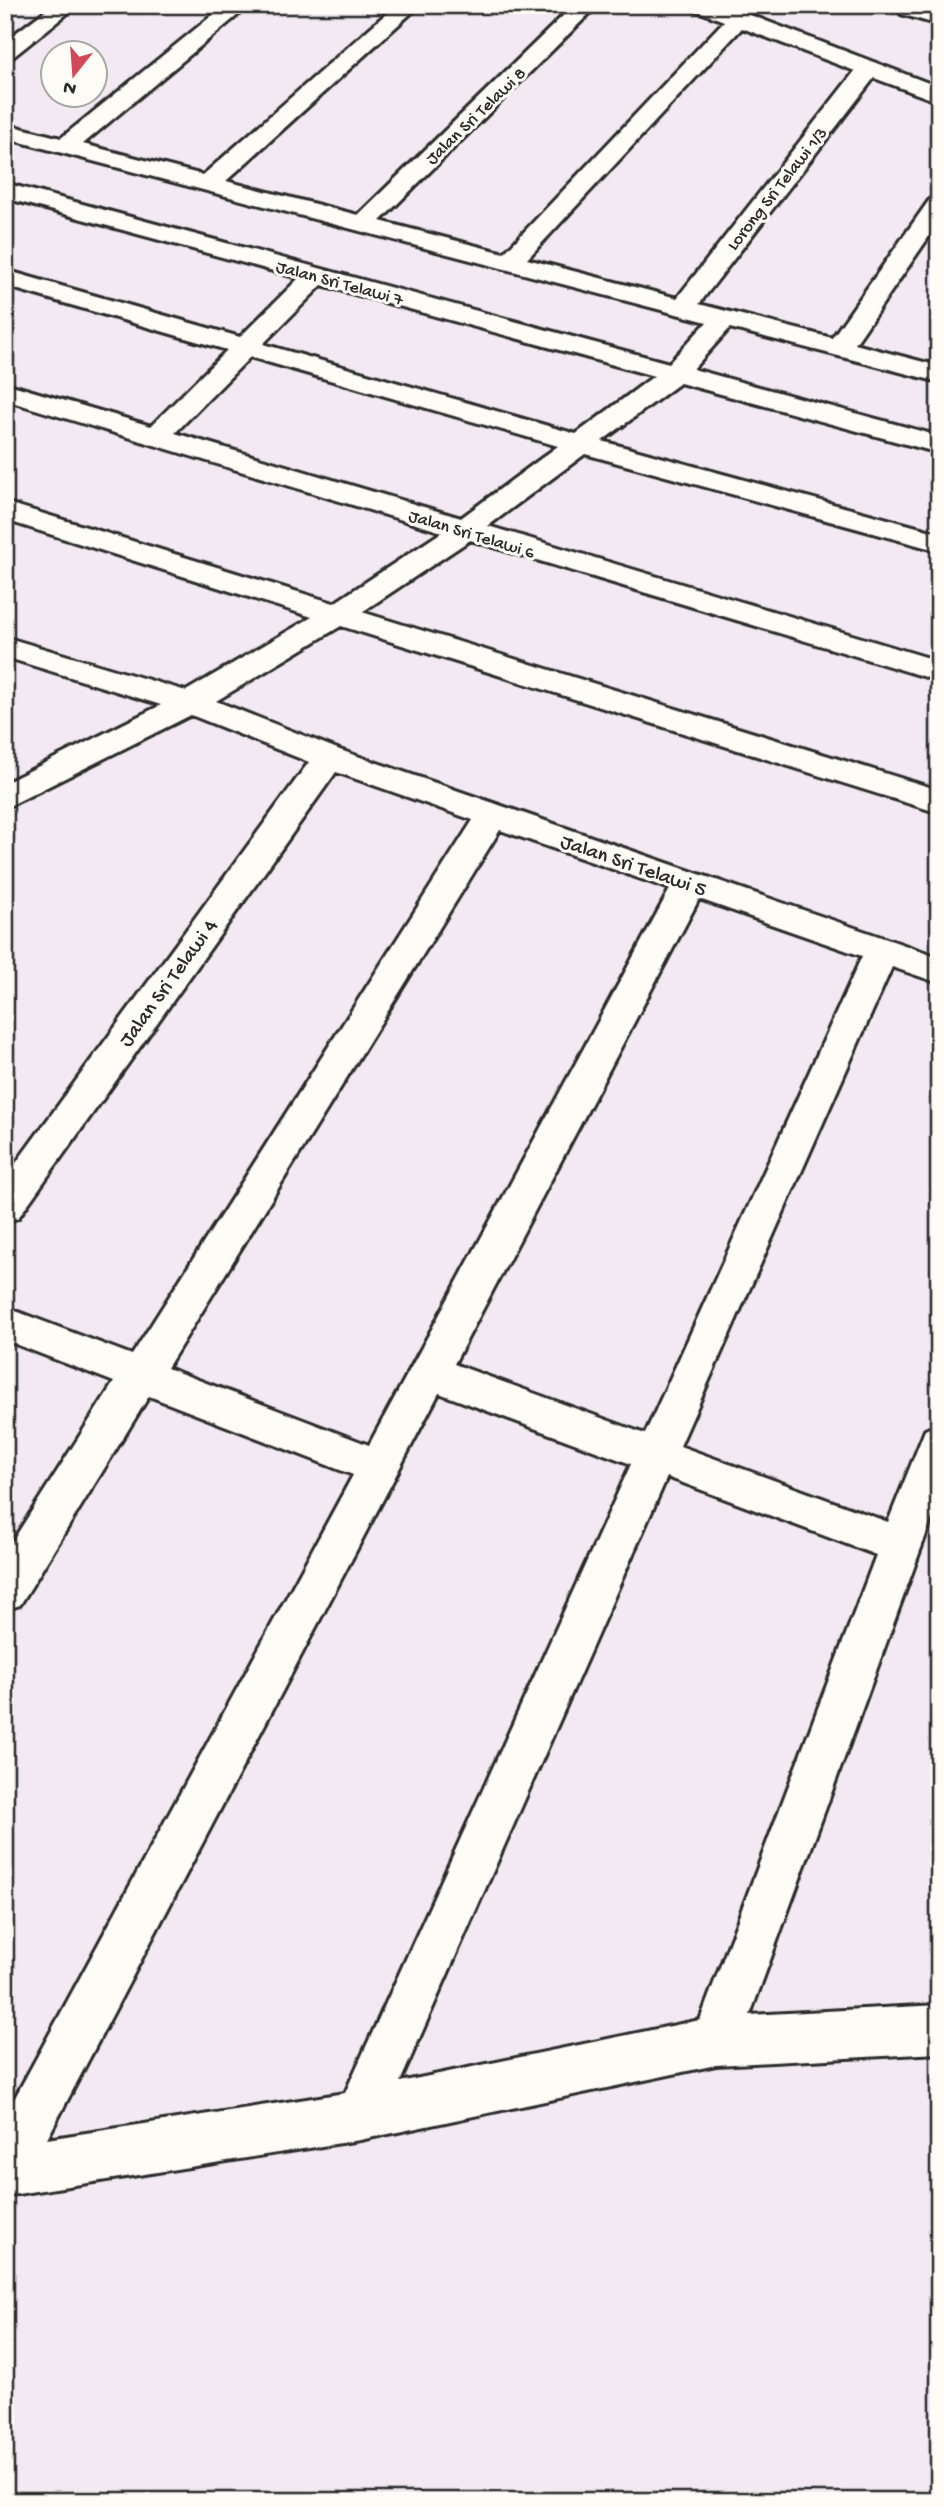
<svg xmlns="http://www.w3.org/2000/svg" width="944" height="2506" font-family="'Gochi Hand',sans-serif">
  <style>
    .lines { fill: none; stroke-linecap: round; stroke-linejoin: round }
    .minor-casing { stroke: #2b2b2b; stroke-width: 6 }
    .minor { fill: #fdfcf7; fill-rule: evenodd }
    .labels { text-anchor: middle; stroke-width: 6; stroke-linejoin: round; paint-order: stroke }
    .far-street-label { font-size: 18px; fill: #2b2b2b; stroke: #fdfcf7 }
    .street-label { font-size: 21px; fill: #2b2b2b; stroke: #fdfcf7 }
  </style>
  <rect width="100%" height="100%" fill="#f2e9f3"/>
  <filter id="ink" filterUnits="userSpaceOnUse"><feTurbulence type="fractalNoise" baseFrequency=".0143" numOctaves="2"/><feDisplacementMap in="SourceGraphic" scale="14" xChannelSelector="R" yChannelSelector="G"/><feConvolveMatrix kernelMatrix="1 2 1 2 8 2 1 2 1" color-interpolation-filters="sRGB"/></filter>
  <g filter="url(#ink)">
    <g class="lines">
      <defs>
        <path id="minor" d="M53,5H78L13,57L5,59V41Z
          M225,5H250L83,144L203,175L396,5H420L226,181L358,215L574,5H598L380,221L504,253L724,21L695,10L692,5H724L939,87V102L874,78L699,304L832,338L930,199L939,197V222L855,344L939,366V382L730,328L693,369L939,436V453L680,383L602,441L939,533V551L585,454L488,526L939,661V681L470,540L362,612L939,790V813L341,626L216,701L340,750L939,957V983L892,967L680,1446L888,1522L925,1430L939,1424V1499L750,2015L939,2005V2053L716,2065L360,2140L5,2196V2116L353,1475L149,1396L20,1605L5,1610V1553L114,1382L5,1340V1307L132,1355L473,820L336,772L18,1218L5,1222V1178L309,762L191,715L5,808V783L161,705L5,657V637L186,691L312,617L5,520V502L334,603L442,532L5,400V383L151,426L227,350L5,286V270L240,337L299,278L5,198V183L669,363L707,322L5,138V124L61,138ZM742,28L855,71L677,298L527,259ZM322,285L654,376L576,434L263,344ZM250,357L558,446L461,518L175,433ZM500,830L670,889L369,1445L167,1368ZM699,899L862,956L645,1434L454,1364ZM439,1393L631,1464L345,2093L47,2139ZM667,1477L876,1555L700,2020L400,2082Z
          M899,5H921L939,11V25L901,14Z"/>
      </defs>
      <use href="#minor" class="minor-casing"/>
      <use href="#minor" class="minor"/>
    </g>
  </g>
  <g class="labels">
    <g class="far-street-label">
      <text transform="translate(475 115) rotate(-44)" y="6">Jalan Sri Telawi 8</text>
      <text transform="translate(776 188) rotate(-52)" y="6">Lorong Sri Telawi 1/3</text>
      <text transform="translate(340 282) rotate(15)" y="6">Jalan Sri Telawi 7</text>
      <text transform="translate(472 533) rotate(17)" y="6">Jalan Sri Telawi 6</text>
    </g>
    <g class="street-label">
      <text transform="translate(634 864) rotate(19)" y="7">Jalan Sri Telawi 5</text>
      <text transform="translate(167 982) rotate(-54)" y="7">Jalan Sri Telawi 4</text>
    </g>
  </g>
  <rect width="944" height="2506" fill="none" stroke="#fdfcf7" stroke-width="28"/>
  <rect x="14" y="14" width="916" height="2478" fill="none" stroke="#2b2b2b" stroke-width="2.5" filter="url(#ink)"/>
  <g transform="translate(74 74) rotate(197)"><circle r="33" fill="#fdfcf7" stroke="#a9a8a5" stroke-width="2"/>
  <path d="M0-5L12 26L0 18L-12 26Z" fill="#d1495b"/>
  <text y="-10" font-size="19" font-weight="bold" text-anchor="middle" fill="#2b2b2b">N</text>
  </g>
</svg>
